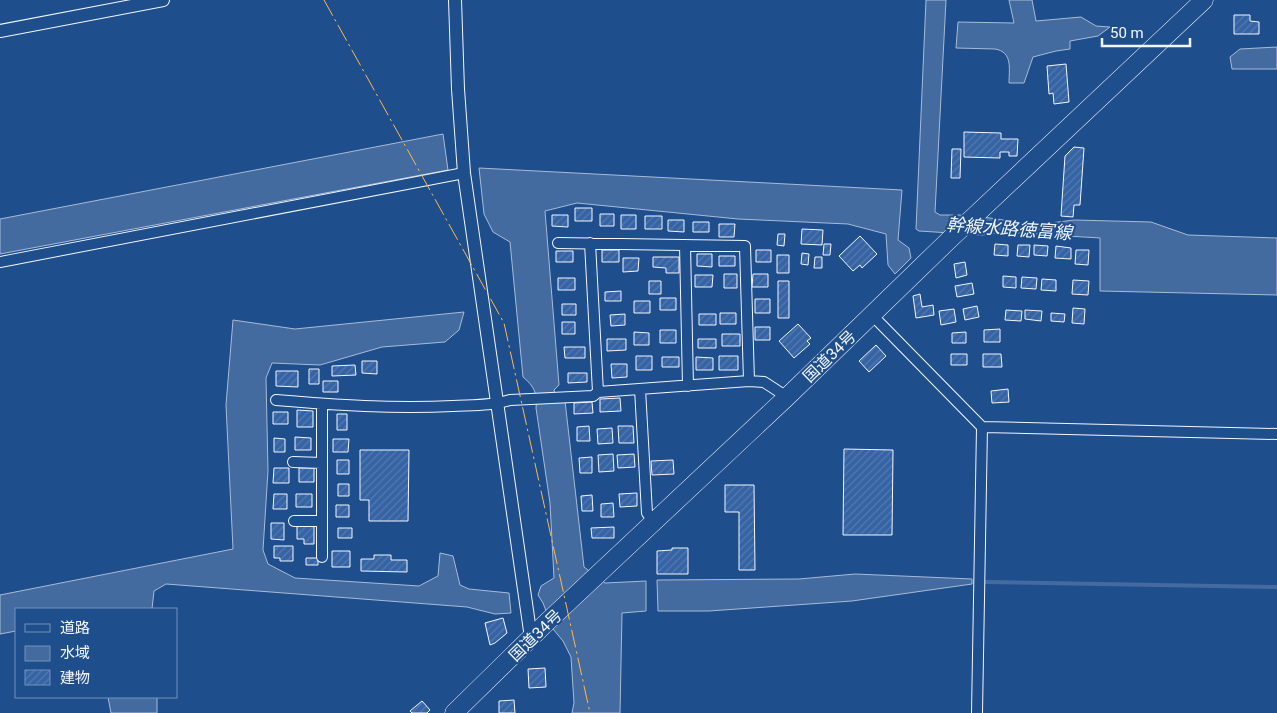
<svg xmlns="http://www.w3.org/2000/svg" width="1277" height="713" font-family="Roboto,'Noto Sans JP',sans-serif">
  <style>
    .water { fill: #446ba0; stroke: #a8bbd7 }
    .lines { fill: none; stroke-linecap: round; stroke-linejoin: round }
    .stream { stroke: #446ba0; stroke-width: 4 }
    .building { fill: url(#building-hatch); stroke: #f2f6ff }
    .minor-casing { stroke: #f2f6ff; stroke-width: 12 }
    .tertiary-casing { stroke: #f2f6ff; stroke-width: 14 }
    .trunk-casing { stroke: #f2f6ff; stroke-width: 19 }
    .minor { stroke: #1f4e8c; stroke-width: 10 }
    .tertiary { stroke: #1f4e8c; stroke-width: 12 }
    .trunk { stroke: #1f4e8c; stroke-width: 18 }
    .power { stroke: #ffb74d; stroke-width: 1; stroke-dasharray: 18 4 2.5 4; stroke-linecap: butt }
    .labels { text-anchor: middle; stroke-width: 4; stroke-linejoin: round; paint-order: stroke }
    .street-label { font-size: 16px; fill: #f2f6ff; stroke: #1f4e8c }
    .water-label { font-size: 18px; font-style: italic; fill: #f2f6ff; stroke: #1f4e8c }
  </style>
  <defs>
    <pattern id="building-hatch" width="6" height="6" patternUnits="userSpaceOnUse" patternTransform="scale(1.25)"><rect width="6" height="6" fill="#3563a3"/><path d="M-1 1l2-2M0 6l6-6M5 7l2-2" fill="none" stroke="#537ab1"/></pattern>
  </defs>
  <rect width="100%" height="100%" fill="#1f4e8c"/>
  <path class="water" d="M926,0H946L935,212L940,215H959L990,218L1035,225L1074,220L1151,222L1188,235L1277,238V295L1100,291V238L1001,232L982,235L919,231L916,229Z
    M1009,0H1032L1036,21L1081,17L1096,26L1110,27L1098,36L1070,41V49L1056,51L1033,57L1024,83H1009C1009,69 1013,52 995,49L956,48L958,22L1014,23Z
    M1277,47V69H1232L1230,57L1240,49Z
    M443,134L448,170L0,254V219Z
    M479,168L902,190L898,240L909,248L911,258L895,274L888,265L886,234L848,224L738,219L577,203L545,211L559,385L554,390L557,402L565,401L584,567L605,583L646,581V611L622,613L620,713H572L574,703L571,657L563,641L553,629L543,603L538,595L541,586L554,578L550,503L536,408C538,394 534,386 523,377L510,242L493,232L484,214Z
    M464,312L459,330L445,342L382,347L320,365L272,363L266,378L268,471L263,550L268,564L295,578L419,586L438,576L440,553L453,556L460,585L469,589L509,593L511,613L495,614L467,607L166,584L154,591L152,609H16V631L0,634V595L233,549L226,405L233,320L295,329Z
    M855,574L972,579V584L852,601L709,611H658L657,580L799,579Z
    M108,697H157V713H111Z"/>
  <g class="lines">
    <path class="stream" d="M985,582L1277,587"/>
  </g>
  <path class="building" d="M1234,15H1250V21L1259,22V34H1234Z
    M1066,64L1069,102L1054,104L1053,93L1049,94L1047,66Z
    M964,132L1001,133V139H1018L1017,156H1009V152H1000V158L964,157Z
    M1074,147L1084,148L1080,205H1074L1073,217L1061,216L1065,156Z
    M952,149H961L960,178H951Z
    M575,208H592V221H575Z
    M600,214H614V226H600Z
    M552,215H568V227L552,226Z
    M621,215H636V229H621Z
    M645,216H662V229H645Z
    M668,220H684V232L668,231Z
    M693,222H709V232H693Z
    M719,224H735L734,237H719Z
    M802,229L823,230L822,245L801,244Z
    M778,234H785L784,246L777,245Z
    M860,236L877,254L862,268L860,265L853,271L839,256Z
    M824,244H831L830,255H823Z
    M995,244L1008,245V256L994,255Z
    M1018,245H1030L1029,257L1017,256Z
    M1034,245L1048,246L1047,256L1034,255Z
    M1056,246L1071,248V259L1055,258Z
    M602,250H619V262H602Z
    M756,250H771V262H756Z
    M1076,250H1089L1088,265L1075,264Z
    M556,251H573V262H556Z
    M802,253L809,254L808,265L801,264Z
    M697,254H712V267L697,266Z
    M777,255H789V273H777Z
    M719,256H735V266H719Z
    M653,257H679V273H666V268L653,267Z
    M815,257H822V268H814Z
    M623,258H639L638,271L623,272Z
    M965,262L967,275L956,278L954,264Z
    M724,274H737V288H724Z
    M753,274H768V287H752Z
    M695,275H713L712,287H695Z
    M1003,276L1016,277V288L1003,287Z
    M1022,277L1037,278L1036,289L1021,288Z
    M558,278H575V290H558Z
    M1042,279L1056,280V291L1041,290Z
    M1073,280L1089,281L1088,295L1072,294Z
    M649,281H661V294H649Z
    M778,281H789V318H778Z
    M972,283L974,294L957,297L955,286Z
    M621,291V301H605V292Z
    M920,294L922,307L933,305L934,315L916,318L913,296Z
    M660,298H676V310H660Z
    M755,299H770V313H755Z
    M634,301H650V313H634Z
    M562,304H576V315H562Z
    M977,306L979,317L965,320L963,309Z
    M1073,308L1085,309L1084,324L1072,323Z
    M954,309L956,322L941,325L939,311Z
    M1006,310L1022,311L1021,321L1005,320Z
    M1025,310L1042,311L1041,321L1025,319Z
    M720,313H736V324H720Z
    M1051,313L1065,314L1064,322L1051,321Z
    M625,314V325L611,326L610,315Z
    M699,314H716V325H699Z
    M562,322H575V334H562Z
    M798,324L811,338L807,341L810,344L794,358L779,341Z
    M755,327H770V340H755Z
    M1000,329V342H984V330Z
    M660,330H676V343H660Z
    M634,332L649,333V345H634Z
    M966,332V343H952V333Z
    M722,334H740V346H722Z
    M607,339H626V350L607,351Z
    M698,339H716V348H698Z
    M876,345L886,356L869,372L859,361Z
    M564,347H585V358H565Z
    M951,354H967V365H951Z
    M983,354H1001L1002,367H983Z
    M636,356H652V370H636Z
    M719,356H738V370H719Z
    M662,357H679V367H662Z
    M696,357L713,358V370H696Z
    M362,361H377V374L362,373Z
    M611,364H627V377L612,378Z
    M355,365L356,375L332,376V366Z
    M309,369H319V384H309Z
    M276,371H298V387L276,386Z
    M568,373H587V382L568,383Z
    M323,381H338V392H323Z
    M1008,389L1009,402L992,403L991,391Z
    M620,398L621,411L600,412V399Z
    M592,402L593,413L574,414V403Z
    M297,410L313,411V427H297Z
    M273,412H288V424H273Z
    M337,414H347V430H337Z
    M589,426L590,441H577V427Z
    M618,426H633L634,443H619Z
    M612,428L613,443L598,444L597,429Z
    M295,437L311,438V450H295Z
    M274,438L285,439V452H274Z
    M333,439H349L348,452H333Z
    M844,449L893,450L892,535H843Z
    M360,450H409L408,521H369V500H360Z
    M613,454L614,471L599,472L598,455Z
    M634,454L635,467L618,468L617,455Z
    M592,457V473H580L579,458Z
    M337,460H349V474H337Z
    M673,460L674,474L652,475L651,461Z
    M274,468H289V483H273Z
    M299,468H314V482H299Z
    M338,484H349V496H338Z
    M725,485H754L755,570H739V512H725Z
    M637,493V506L620,507L619,494Z
    M274,494H287V509H273Z
    M296,494H312V507H296Z
    M592,495L593,511H582L581,496Z
    M613,503L614,517H601V504Z
    M336,505H349V517H336Z
    M271,523H284V540L271,539Z
    M297,526H314V544H304V539H297Z
    M614,527V538H592L591,528Z
    M338,528H352V538H338Z
    M274,546H293V561H280V558H274Z
    M672,548H688V574H657V551L672,550Z
    M332,551H350V567H332Z
    M374,555H391V560H407V572L361,571V559H374Z
    M306,558H318V565H306Z
    M503,618L507,633L495,643L490,645L485,623Z
    M545,668L546,687L529,688L528,669Z
    M514,700L515,713H499V701Z
    M422,701L430,710L427,713H412L410,711Z"/>
  <g class="lines">
    <defs>
      <path id="minor" d="M558,243L745,246L749,381
        M685,245L688,386
        M0,262L464,173
        M871,314L982,427L1277,434
        M640,389L647,513L654,522
        M598,392L749,381L764,382L787,397
        M276,400C335,405 394,409 453,406C472,405 492,406 510,400L593,396L598,392L590,243
        M322,404V557
        M293,462L322,463
        M294,521H322
        M977,713L982,427"/>
      <path id="tertiary" d="M455,0L458,89L464,173L531,638
        M0,31L163,0"/>
      <path id="trunk" d="M454,713L547,622L787,397L950,239L1204,0"/>
    </defs>
    <use href="#minor" class="minor-casing"/>
    <use href="#tertiary" class="tertiary-casing"/>
    <use href="#trunk" class="trunk-casing"/>
    <use href="#minor" class="minor"/>
    <use href="#tertiary" class="tertiary"/>
    <use href="#trunk" class="trunk"/>
    <path class="power" d="M324,0L504,323L590,713"/>
  </g>
  <g class="labels">
    <g class="street-label">
      <text transform="translate(829 356) rotate(-44)" y="6">国道34号</text>
      <text transform="translate(535 635) rotate(-44)" y="6">国道34号</text>
    </g>
    <g class="water-label">
      <text transform="translate(1009 229) rotate(4)" y="6">幹線水路徳富線</text>
    </g>
  </g>
  <rect x="15" y="608" width="162" height="90" fill="#1f4e8c" stroke="#7391ba"/>
  <rect x="25" y="624" width="25" height="8" fill="#1f4e8c" stroke="#7391ba"/>
  <text x="60" y="633" font-size="15" fill="#f2f6ff">道路</text>
  <rect x="25" y="646" width="25" height="15" fill="#446ba0" stroke="#7391ba"/>
  <text x="60" y="658" font-size="15" fill="#f2f6ff">水域</text>
  <rect x="25" y="670" width="25" height="15" fill="url(#building-hatch)" stroke="#7391ba"/>
  <text x="60" y="683" font-size="15" fill="#f2f6ff">建物</text>
  <path d="M1102 38v8h88v-8" fill="none" stroke="#f2f6ff" stroke-width="2.5"/>
  <text x="1110" y="38" font-size="15" fill="#f2f6ff" stroke="#1f4e8c" stroke-width="4" paint-order="stroke">50 m</text>
</svg>
